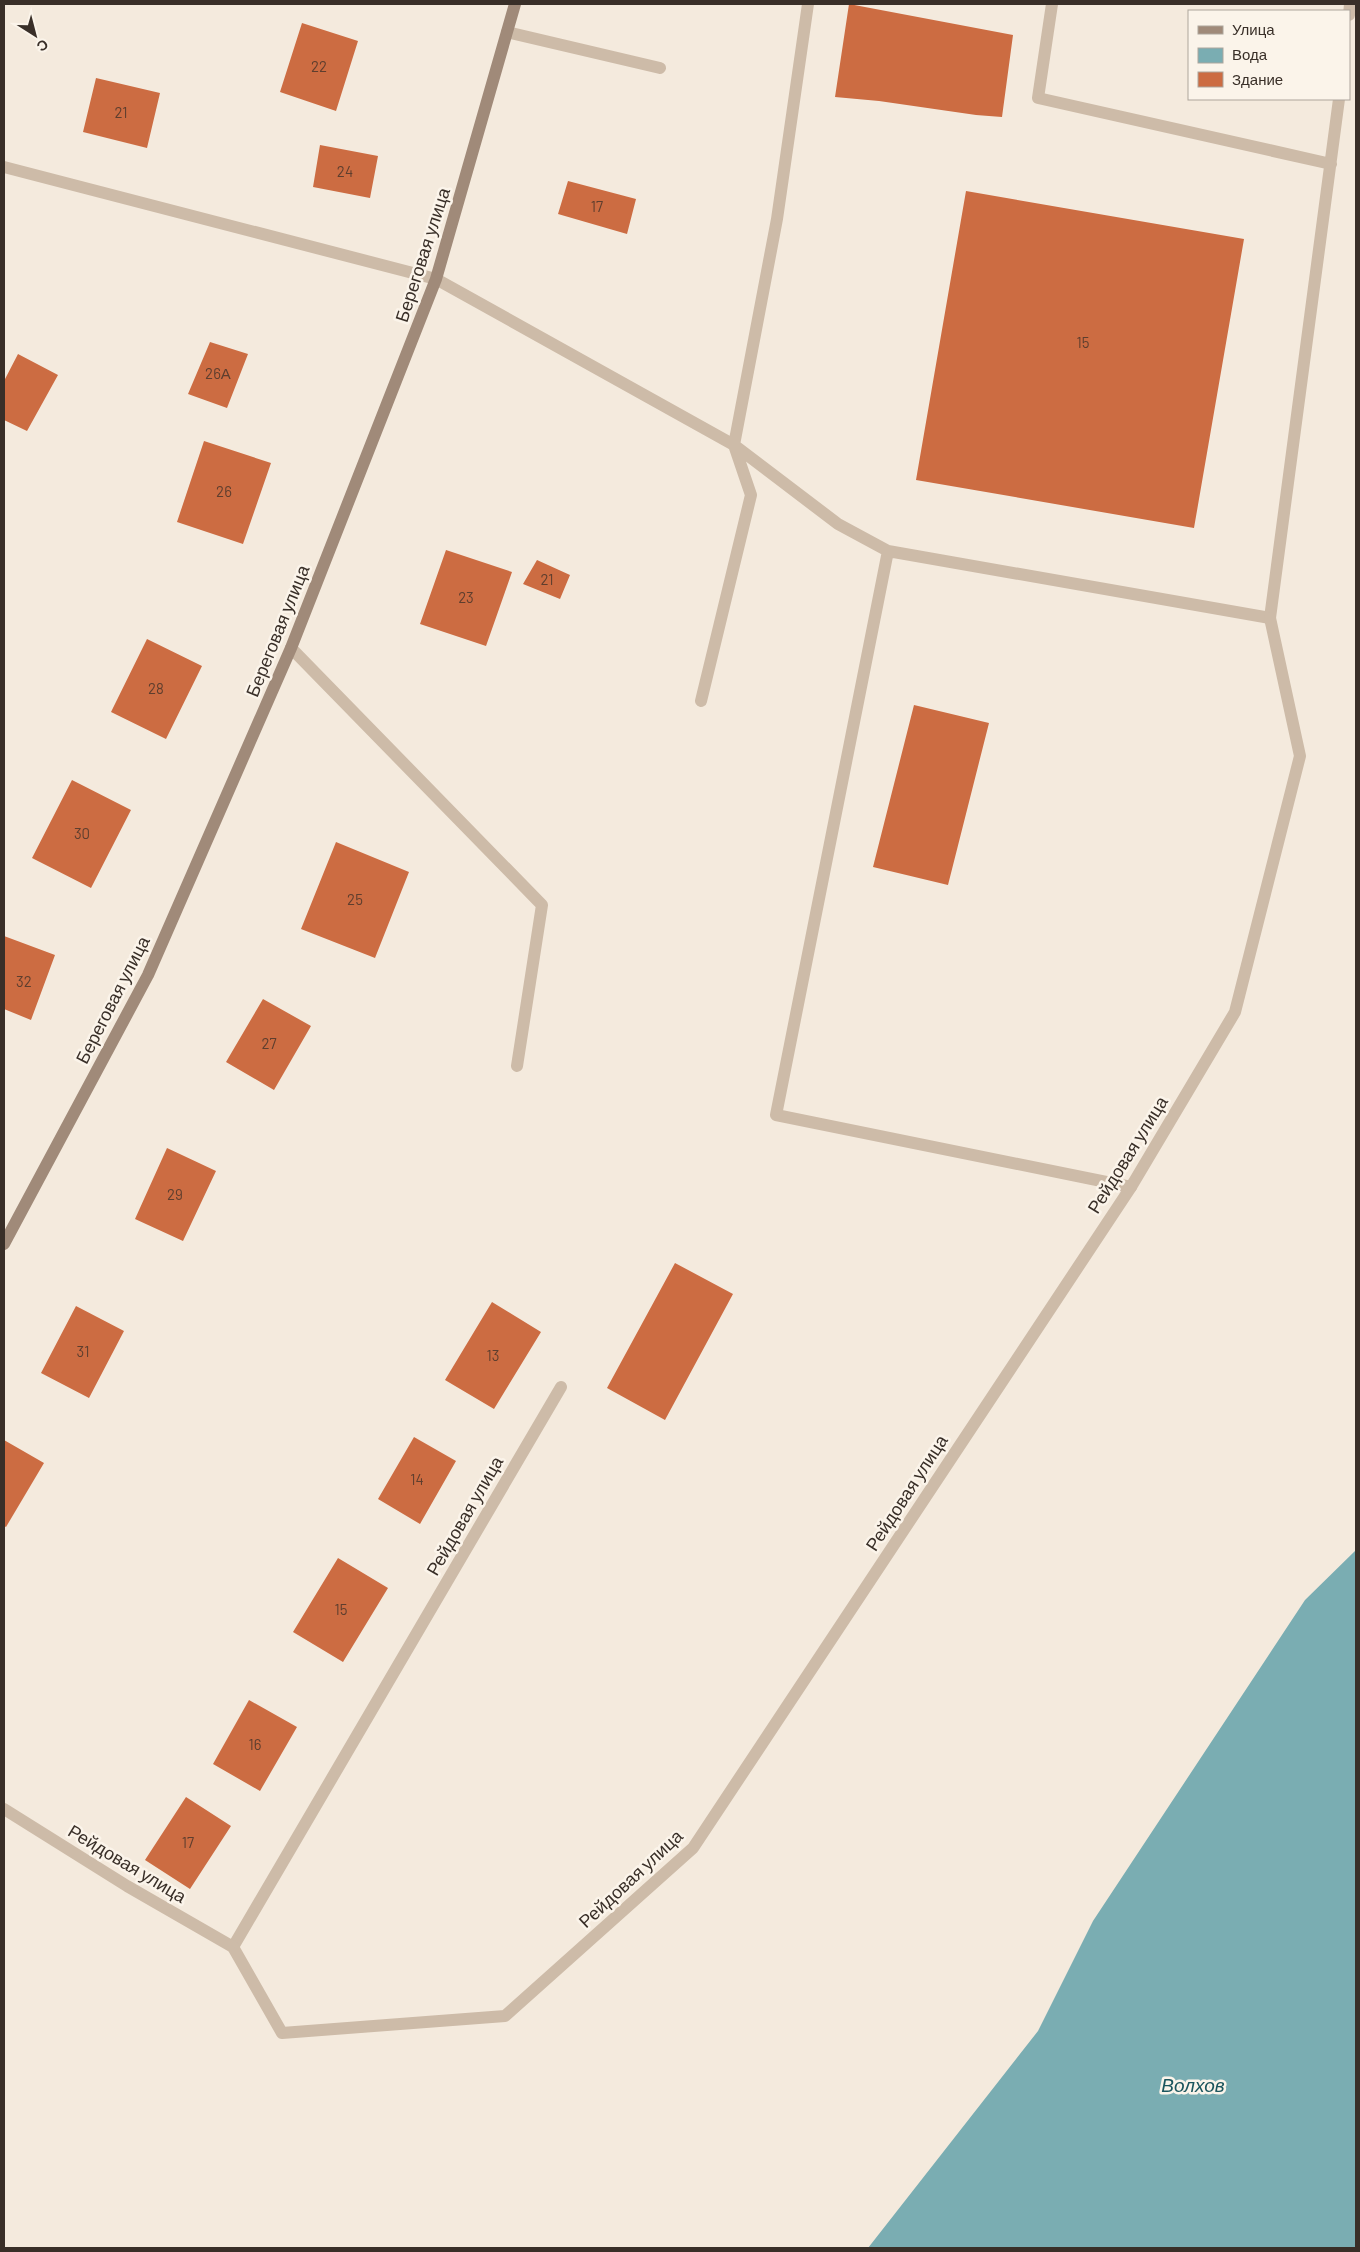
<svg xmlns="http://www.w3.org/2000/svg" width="1360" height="2252" font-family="Barlow,sans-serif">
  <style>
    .water { fill: #7aadb2 }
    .building { fill: #cc6c42 }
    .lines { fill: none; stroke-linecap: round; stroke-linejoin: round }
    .lane { stroke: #cdbba8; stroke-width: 12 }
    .street { stroke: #cdbba8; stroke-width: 12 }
    .secondary { stroke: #a08a79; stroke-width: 12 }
    .labels { text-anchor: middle; stroke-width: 5; stroke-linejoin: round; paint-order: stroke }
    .number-label { font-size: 15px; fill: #5e3e2e }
    .street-label { font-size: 18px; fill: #392f28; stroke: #fbf4ea }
    .water-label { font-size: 19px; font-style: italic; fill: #1b555d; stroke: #fbf4ea }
  </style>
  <rect width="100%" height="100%" fill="#f4eadd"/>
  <path class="water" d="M1356,1550V2248H868L1038,2031L1093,1921L1305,1600Z"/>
  <path class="building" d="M849,4L1013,35L1002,117L976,115L879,101L835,97Z
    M302,23L358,41L336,111L280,92Z
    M96,78L160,93L147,148L83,132Z
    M320,145L378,156L370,198L313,187Z
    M568,181L636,199L627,234L558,214Z
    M966,191L1244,239L1194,528L916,480Z
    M210,342L248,354L227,408L188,394Z
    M18,354L58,375L27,431L4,420V381Z
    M204,441L271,463L243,544L177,522Z
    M446,550L512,572L486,646L420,624Z
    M537,560L570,575L560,599L523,584Z
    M147,639L202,666L166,739L111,712Z
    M914,705L989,723L948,885L873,867Z
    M72,780L131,810L91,888L32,858Z
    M336,842L409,872L375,958L301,929Z
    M4,936L55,955L31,1020L4,1009Z
    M263,999L311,1026L274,1090L226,1062Z
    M167,1148L216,1171L183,1241L135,1219Z
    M675,1263L733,1294L665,1420L607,1388Z
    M492,1302L541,1332L494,1409L445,1380Z
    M76,1306L124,1331L89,1398L41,1373Z
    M414,1437L456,1461L420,1524L378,1499Z
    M4,1440L44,1463L6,1527L4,1526Z
    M338,1558L388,1588L343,1662L293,1632Z
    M249,1700L297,1727L260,1791L213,1764Z
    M186,1797L231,1826L190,1889L145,1860Z"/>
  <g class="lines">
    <path class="lane" d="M1052,4L1038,98L1331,164
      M1349,15L1350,4
      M4,167L436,279L734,445L838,524L888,551L1270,618L1339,99
      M888,551L776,1115L1131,1187
      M291,648L542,905L517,1066
      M701,701L751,495L734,445L777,219L808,4
      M233,1947L561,1387"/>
    <path class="street" d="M507,32L660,68
      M4,1809L127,1886L233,1947L282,2033L505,2016L693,1848L1131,1187L1235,1012L1300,756L1270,618"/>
    <path class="secondary" d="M4,1244L148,975L291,648L436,279L515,4"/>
  </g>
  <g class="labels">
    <g class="number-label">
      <text x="319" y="72">22</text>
      <text x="121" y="118">21</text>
      <text x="345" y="177">24</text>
      <text x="597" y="212">17</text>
      <text x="1083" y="348">15</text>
      <text x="218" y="379">26А</text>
      <text x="224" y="497">26</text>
      <text x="547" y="585">21</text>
      <text x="466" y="603">23</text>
      <text x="156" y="694">28</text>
      <text x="82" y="839">30</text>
      <text x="355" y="905">25</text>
      <text x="24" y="987">32</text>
      <text x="269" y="1049">27</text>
      <text x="175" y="1200">29</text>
      <text x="83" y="1357">31</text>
      <text x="493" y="1361">13</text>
      <text x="417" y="1485">14</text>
      <text x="341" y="1615">15</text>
      <text x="255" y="1750">16</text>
      <text x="188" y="1848">17</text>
    </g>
    <g class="street-label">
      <text transform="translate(423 255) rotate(-72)" y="6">Береговая улица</text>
      <text transform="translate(278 631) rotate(-68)" y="6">Береговая улица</text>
      <text transform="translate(113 1000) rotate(-63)" y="6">Береговая улица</text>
      <text transform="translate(1128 1155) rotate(-58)" y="6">Рейдовая улица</text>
      <text transform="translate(907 1493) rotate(-57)" y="6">Рейдовая улица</text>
      <text transform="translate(465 1516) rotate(-60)" y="6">Рейдовая улица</text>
      <text transform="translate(127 1864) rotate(31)" y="6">Рейдовая улица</text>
      <text transform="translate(631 1879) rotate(-43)" y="6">Рейдовая улица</text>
    </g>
    <g class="water-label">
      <text x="1193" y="2092">Волхов</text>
    </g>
  </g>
  <rect width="1360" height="2252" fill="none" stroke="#392f28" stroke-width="10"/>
  <rect x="1188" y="10" width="162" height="90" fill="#fbf4ea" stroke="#ada59c"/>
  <rect x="1198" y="26" width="25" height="8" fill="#a08a79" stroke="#ada59c"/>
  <text x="1232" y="35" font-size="15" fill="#392f28">Улица</text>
  <rect x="1198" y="48" width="25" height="15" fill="#7aadb2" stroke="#ada59c"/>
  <text x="1232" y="60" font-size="15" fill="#392f28">Вода</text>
  <rect x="1198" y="72" width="25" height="15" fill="#cc6c42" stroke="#ada59c"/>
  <text x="1232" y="85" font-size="15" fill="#392f28">Здание</text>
  <g transform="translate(35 35) rotate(144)" stroke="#fbf4ea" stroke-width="4" paint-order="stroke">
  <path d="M0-4L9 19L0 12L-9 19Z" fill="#392f28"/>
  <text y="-8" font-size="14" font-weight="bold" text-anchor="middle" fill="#392f28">С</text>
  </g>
</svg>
